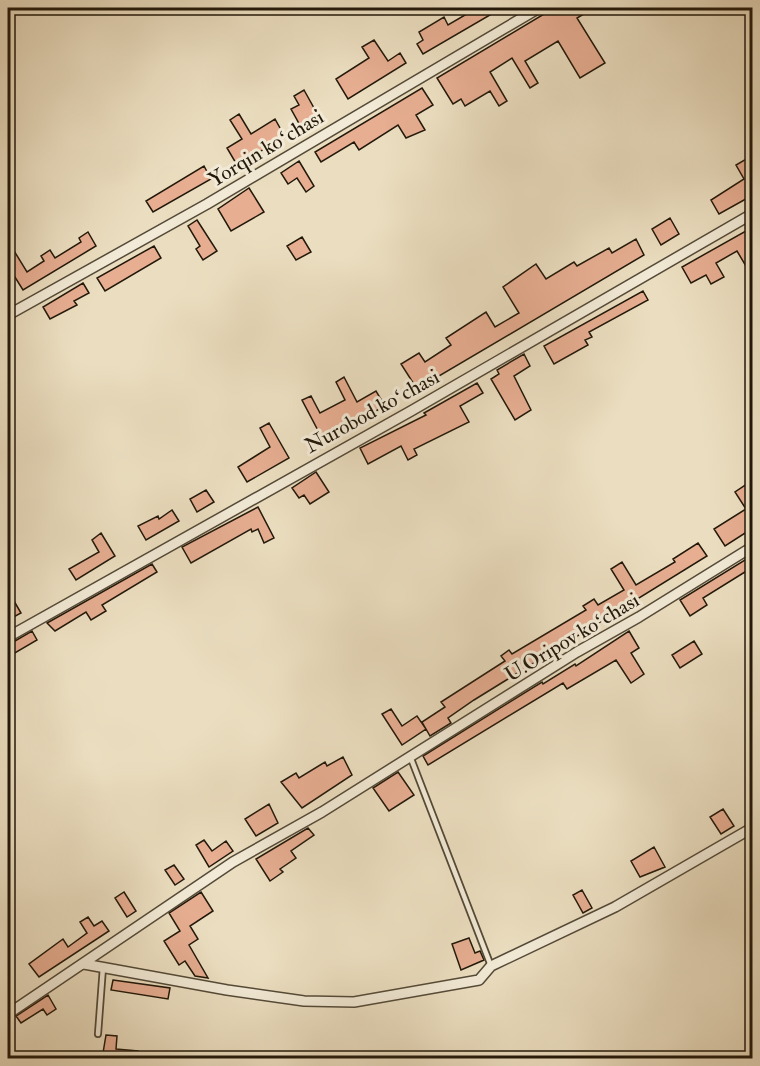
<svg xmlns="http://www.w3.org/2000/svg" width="760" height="1066" font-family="'IM FELL Double Pica',serif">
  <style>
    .building { fill: #e7ae92; stroke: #22180a; stroke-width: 1.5 }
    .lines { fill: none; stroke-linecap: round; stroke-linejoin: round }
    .service-casing { stroke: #544a38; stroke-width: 8 }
    .minor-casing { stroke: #544a38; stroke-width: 12 }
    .service { stroke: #f2ead6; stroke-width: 4.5 }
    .minor { stroke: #f2ead6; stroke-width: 9 }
    .labels { text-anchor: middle; stroke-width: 6; stroke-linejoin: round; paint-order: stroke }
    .street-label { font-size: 21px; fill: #22180a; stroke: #f2ead6 }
  </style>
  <rect width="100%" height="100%" fill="#ebdec0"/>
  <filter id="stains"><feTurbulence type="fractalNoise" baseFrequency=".00333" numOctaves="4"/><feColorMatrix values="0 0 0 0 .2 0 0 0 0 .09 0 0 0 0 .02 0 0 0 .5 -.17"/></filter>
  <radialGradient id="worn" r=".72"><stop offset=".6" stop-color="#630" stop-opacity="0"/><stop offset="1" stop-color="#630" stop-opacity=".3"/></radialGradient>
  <path class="building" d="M477,8H502L423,54L417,44L423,40L419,32L444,17L448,25Z
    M554,8H594L577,18L605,63L580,78L558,41L525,61L538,83L530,88L512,58L490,72L507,101L499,106L490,91L465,106L461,99L453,104L437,78Z
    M374,40L388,61L400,53L406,63L348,99L336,79L369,58L362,47Z
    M422,88L433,105L416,115L425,130L406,138L398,125L359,150L354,142L321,162L315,152Z
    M304,90L319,117L301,127L291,109L299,105L294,96Z
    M239,114L251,134L275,119L285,137L237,165L227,148L242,139L230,120Z
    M753,155V195L719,214L711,200L744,179L736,165Z
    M299,161L314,186L306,192L297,178L288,184L281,173Z
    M204,166L211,179L153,212L146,201Z
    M249,188L264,212L231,231L218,209Z
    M670,218L679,234L661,245L652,229Z
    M197,220L217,251L203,260L196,249L200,246L188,226Z
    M753,227V242L747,245L753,255V278L737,251L716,263L724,277L711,284L706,275L691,283L682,267Z
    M88,232L96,246L23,290L8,266V241L27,272L44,261L41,256L50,250L55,258L81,242L79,238Z
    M302,237L311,252L296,260L287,246Z
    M636,239L644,255L417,389L401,364L419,353L425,362L451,345L446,338L486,312L495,327L519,313L503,287L536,264L546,279L574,262L577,266L609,248L612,253Z
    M154,246L161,258L105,291L97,278Z
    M83,283L89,293L74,301L77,305L50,319L43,307Z
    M643,291L648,300L589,332L592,337L585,340L588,345L554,364L544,346Z
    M524,354L530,366L514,376L531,410L515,420L491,379L499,374L497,370Z
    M344,377L357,402L376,391L385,406L323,440L302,400L311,396L320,413L345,400L336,382Z
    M477,383L483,393L460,406L469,422L414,449L417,455L408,460L401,446L368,464L360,448L426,415L424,413Z
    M269,423L289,458L247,482L238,467L270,447L260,428Z
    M316,472L329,492L310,504L304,495L299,498L292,488Z
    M753,480V528L725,546L714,529L746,509L735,492Z
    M206,490L214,502L197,512L190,499Z
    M258,507L274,538L264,543L258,529L252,532L251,529L191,563L182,547Z
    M172,510L179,521L146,540L138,526L158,516L159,519Z
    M101,533L115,556L76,580L69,569L99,552L92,540Z
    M698,543L707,556L474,700L448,718L451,723L430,736L422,722L445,707L441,702L505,661L501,656L509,650L512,654L586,610L583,606L594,599L598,605L624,590L611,569L622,562L636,585L675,562L673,559Z
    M753,555V567L703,598L707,605L690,616L680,600Z
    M152,564L157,572L102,605L106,611L91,620L86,612L55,631L47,623Z
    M14,601L21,613L8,620V605Z
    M32,631L37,640L8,657V645Z
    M629,631L639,648L631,653L644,674L631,683L616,660L567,689L563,683L428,765L423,756L542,682L543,684L575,664L576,666Z
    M694,641L702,654L680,668L672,655Z
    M391,709L402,726L417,716L426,729L402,745L382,714Z
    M343,757L352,775L302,808L281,782L296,773L299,778L325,762L327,766Z
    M398,772L414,795L389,811L373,788Z
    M269,804L278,823L256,836L245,819Z
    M723,809L734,826L721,834L710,817Z
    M308,828L314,835L291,851L296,858L280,869L283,872L270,881L256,859Z
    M204,840L212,851L226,841L233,851L209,867L196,845Z
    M654,847L665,867L640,877L631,861Z
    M174,865L184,879L175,885L165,870Z
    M582,890L592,908L583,913L573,895Z
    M124,892L136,911L127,917L115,898Z
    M201,892L213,911L190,926L198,939L189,945L208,978L195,976L185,961L179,965L164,941L180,931L169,913Z
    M88,917L94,926L102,921L109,931L39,977L29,964L63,939L68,947L87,933L80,922Z
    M469,938L475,953L480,951L484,960L461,970L452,944Z
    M113,980L170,988L168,999L111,990Z
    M48,995L56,1009L47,1015L43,1009L21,1023L16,1016Z
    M106,1035L117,1036L116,1049L138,1051V1059H102Z"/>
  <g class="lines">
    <defs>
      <path id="service" d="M410,756L491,966
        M98,1034L103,967"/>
      <path id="minor" d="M8,315L207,204L539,8
        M8,637L411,411L752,214
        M84,964L227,990L304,1001L354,1002L479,980L491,966L615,907L752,828
        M8,1014L233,862L322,812L577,652L639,617L752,547"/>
    </defs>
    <use href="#service" class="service-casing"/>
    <use href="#minor" class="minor-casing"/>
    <use href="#service" class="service"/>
    <use href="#minor" class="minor"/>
  </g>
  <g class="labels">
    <g class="street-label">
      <text transform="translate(266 148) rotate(-31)" y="7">Yorqin koʻchasi</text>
      <text transform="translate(372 411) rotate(-29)" y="7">Nurobod koʻchasi</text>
      <text transform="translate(572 637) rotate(-31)" y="7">U.Oripov koʻchasi</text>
    </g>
  </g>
  <rect width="760" height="1066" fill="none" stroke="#ebdec0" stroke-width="30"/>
  <rect x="9" y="9" width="742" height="1048" fill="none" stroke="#22180a" stroke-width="3"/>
  <rect x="15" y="15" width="730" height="1036" fill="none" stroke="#22180a" stroke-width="1.5"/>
  <rect width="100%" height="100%" filter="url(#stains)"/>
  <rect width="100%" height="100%" fill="url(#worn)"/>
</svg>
